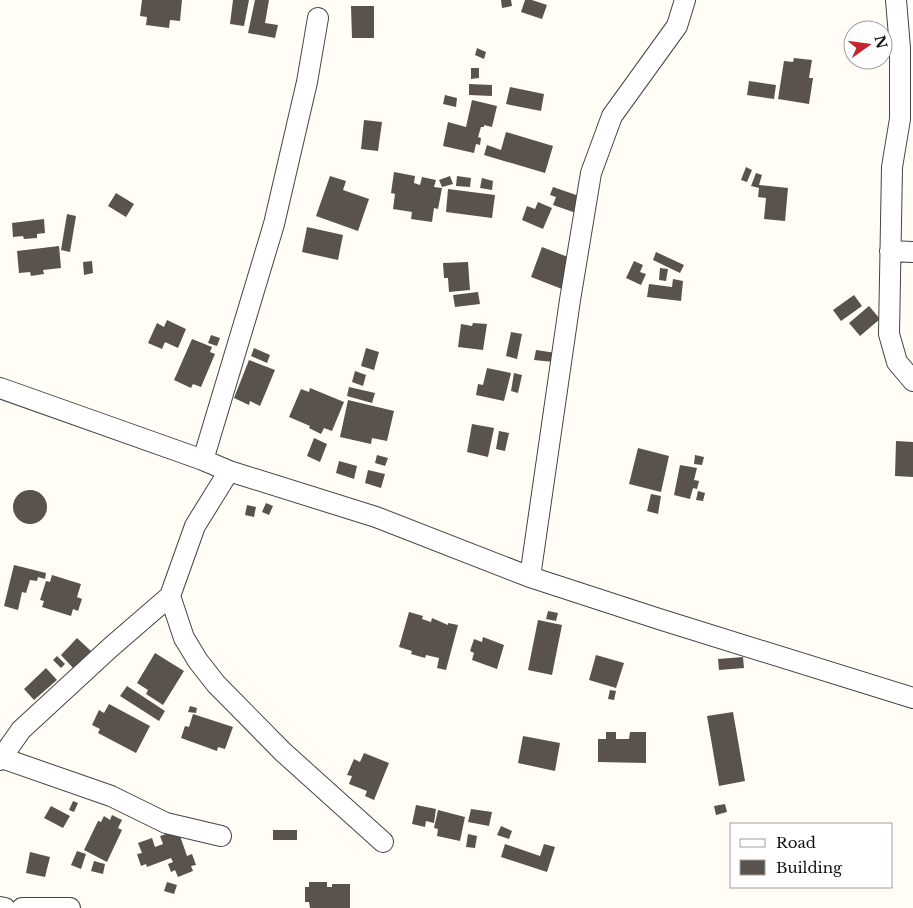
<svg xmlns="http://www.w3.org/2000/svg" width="913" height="908" font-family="'Libre Baskerville',serif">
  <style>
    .building { fill: #5a524d }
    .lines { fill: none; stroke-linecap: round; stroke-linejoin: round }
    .minor-casing { stroke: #444; stroke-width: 22 }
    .minor { stroke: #fff; stroke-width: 20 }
  </style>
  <rect width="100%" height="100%" fill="#fffdf5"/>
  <path class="building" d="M142,0H182L180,21L170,20L169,28L146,25L147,17L140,16Z
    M233,0H249L244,26L230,24Z
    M255,0H269L265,23L278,25L275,38L248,33Z
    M501,0H511L512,6L502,8Z
    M525,0H532L547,5L542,19L521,12Z
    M351,6H374V38H352Z
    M477,48L486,52L484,59L475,55Z
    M794,58L812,60L809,78H813L809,104L778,99L784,61L793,62Z
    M471,68H479V78L471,79Z
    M749,81L776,85L774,99L747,95Z
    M469,84L492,85V96L469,95Z
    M510,87L544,94L541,111L506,104Z
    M445,95L457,98L456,107L443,104Z
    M472,100L497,106L492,127L484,125V127H481L478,137L481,138L480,145L476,144L474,153L443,146L448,122L466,127Z
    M364,120L382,122L378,151L361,149Z
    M506,132L553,146L545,173L484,155L487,145L501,150Z
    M746,167L752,170L747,182L741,180Z
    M394,172L415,176L414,183L420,185L422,177L436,180L434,187L442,188L438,209L434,208L432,222L411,219L412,212L393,209L395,194L391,193Z
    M756,173L762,175L759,185L788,188L785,221L764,219L766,198L758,197L759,188L751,186Z
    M330,176L346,181L343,190L369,199L358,231L316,216Z
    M450,176L453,184L442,187L439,180Z
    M457,176L471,178L470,187L456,186Z
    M482,178L493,181L492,190L480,188Z
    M553,187L582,197L576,213L553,205L556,197L550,195Z
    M448,189L495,195L492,218L446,212Z
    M116,193L134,204L126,217L108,206Z
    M538,202L552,208L543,229L522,220L527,206L535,209Z
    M67,214L76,216L70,252L61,250Z
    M44,219L45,233L37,234V238L24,239L23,236L13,237L12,223Z
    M307,227L343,235L338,260L302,252Z
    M59,246L61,268L43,270L44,274L31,276L30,272L19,273L17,251Z
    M542,247L573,259L562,289L531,277Z
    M656,252L684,265L680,273L653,260Z
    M92,261L93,273L84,275L83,262Z
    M634,261L643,265L640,272L646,274L641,285L626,278Z
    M468,262L470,290L449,292L448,278H444L443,263Z
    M660,268L668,269L666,281L659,280Z
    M673,279L683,281L681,301L647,297L649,284L672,287Z
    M478,292L480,304L455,307L453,295Z
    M854,295L862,306L841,321L833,310Z
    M869,306L880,319L860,336L849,323Z
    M167,320L186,329L178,348L165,342L162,349L148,343L157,323L164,327Z
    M473,323L487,324L483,350L458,347L461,324L472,326Z
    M511,332L522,334L517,359L506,356Z
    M211,335L220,338L217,346L208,343Z
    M192,339L212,347L210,352L215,354L201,387L193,384L191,388L174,380Z
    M254,348L270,355L267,363L251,356Z
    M366,348L379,352L374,370L361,366Z
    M536,350L556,353L554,362L534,360Z
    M249,360L275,370L260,406L250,401L249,405L234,398Z
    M487,368L511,373L504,401L476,395L478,384L483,385Z
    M355,371L366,375L363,386L352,382Z
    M514,373L522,375L518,393L511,391Z
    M349,387L375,393L372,403L347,396Z
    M310,388L344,402L332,431L324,428L321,434L309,428L310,426L289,417L301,389L309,392Z
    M348,400L394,411L387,441L372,438L371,444L340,437Z
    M472,424L494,428L488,457L467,452Z
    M499,431L509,433L505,451L496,449Z
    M314,438L327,444L320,462L307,456Z
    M896,441L913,442V477L895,476Z
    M638,448L669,456L661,492L629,484Z
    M377,455L388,458L385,466L375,463Z
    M695,455L704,457L702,465L694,464Z
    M339,461L357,466L354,479L336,473Z
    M680,465L697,468L694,480L699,481L697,489L693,488L690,499L674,495Z
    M368,470L385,474L381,488L365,483Z
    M13 507a17 17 0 1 1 34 0a17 17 0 1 1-34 0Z
    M698,491L705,493L703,501L696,500Z
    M651,494L661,496L658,514L647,511Z
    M266,503L273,506L269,515L262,512Z
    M247,505L256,507L254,517L245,515Z
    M14,565L46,573L45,579L38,577L37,581L30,580L26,593L22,592L18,610L4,606Z
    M52,575L81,584L77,597L82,599L78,611L73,609L71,616L42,607L44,601L40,600L46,581L50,582Z
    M548,611L558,613L556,621L546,619Z
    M409,612L423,616L422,619L431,622L432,618L448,625V623L458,625L446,670L437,668L439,658L426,655L425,658L411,654L412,651L399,647Z
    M538,620L562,625L552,675L528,670Z
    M483,637L504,645L497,669L472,660L474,653L470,651L474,639L482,642Z
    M77,638L91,651L74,669L61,655Z
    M155,653L184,671L163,705L146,694L148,690L137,683Z
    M596,655L624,663L616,688L589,680Z
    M57,656L65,664L61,668L53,660Z
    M743,657L744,668L719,670L718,659Z
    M46,668L57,680L34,700L24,689Z
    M127,686L165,711L159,721L120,696Z
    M610,690L616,691L614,700L608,699Z
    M109,704L150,726L136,753L98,733L100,729L92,725L99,710L104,713Z
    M190,706L197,708L196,713L188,712Z
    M733,712L745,781L719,786L707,716Z
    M193,714L233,727L225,749L218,747L217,751L181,738L185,726L189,727Z
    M606,732H616V739H629L630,732H646V763L598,762V739H606Z
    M523,736L560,743L555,771L518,763Z
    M364,753L389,763L374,800L365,796L367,791L349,784L352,776L347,775L354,759L360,762Z
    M73,801L78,803L74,812L69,810Z
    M725,804L727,812L716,815L714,806Z
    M416,805L436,809L434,823L426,821L425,827L412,824Z
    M51,806L70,816L63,828L44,818Z
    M471,809L492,812L489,826L468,822Z
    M438,810L465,817L460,841L437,836L438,829L434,828Z
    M112,815L122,820L118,828L122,830L107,862L84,850L98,821L101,822L104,816L110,820Z
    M501,826L512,831L509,839L497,835Z
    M178,830L187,856L192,854L196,865L191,866L193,871L178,877L175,870L171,872L168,864L173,862L171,858L147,867L146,864L141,866L137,854L142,853L138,843L152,838L155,847L163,844L160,836Z
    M273,830H297V840H273Z
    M468,834L477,836L475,848L466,847Z
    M505,844L540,856L544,844L555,847L547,872L501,857Z
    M77,851L86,854L81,869L71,865Z
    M30,852L50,857L45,877L26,873Z
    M94,861L105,864L103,874L91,871Z
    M167,882L177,885L174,894L164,891Z
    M309,882H327V887H332V884H350V908H310L309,902H305V887H309Z"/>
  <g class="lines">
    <defs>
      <path id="minor" d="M896,0L900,48V119L892,167L889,334L897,362L913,381
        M890,251L913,252
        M0,388L203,460L229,471L376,517L530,577L659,619L913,698
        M203,460L274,224L307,82L318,18
        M530,577L570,300L591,173L612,116L677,26L685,0
        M170,596L184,638L198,661L216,684L283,752L383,842
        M2,758L111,796L166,823L221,836
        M0,760L21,730L111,647L170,596L195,526L229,471
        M0,907L5,908
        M22,908H70"/>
    </defs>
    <use href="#minor" class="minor-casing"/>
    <use href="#minor" class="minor"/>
  </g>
  <rect x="730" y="823" width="162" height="65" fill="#ffffff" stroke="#a0a0a0"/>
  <rect x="740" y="839" width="25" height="8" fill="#ffffff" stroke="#a0a0a0"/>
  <text x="776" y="848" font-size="15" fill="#111111">Road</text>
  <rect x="740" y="860" width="25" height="15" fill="#5a524d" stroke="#a0a0a0"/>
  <text x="776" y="873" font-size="15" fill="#111111">Building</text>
  <g transform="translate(868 45) rotate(76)"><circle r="24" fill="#ffffff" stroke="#a0a0a0"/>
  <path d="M0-4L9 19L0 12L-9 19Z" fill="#c4262e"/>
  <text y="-8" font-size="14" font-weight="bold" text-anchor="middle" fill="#111111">N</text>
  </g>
</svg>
